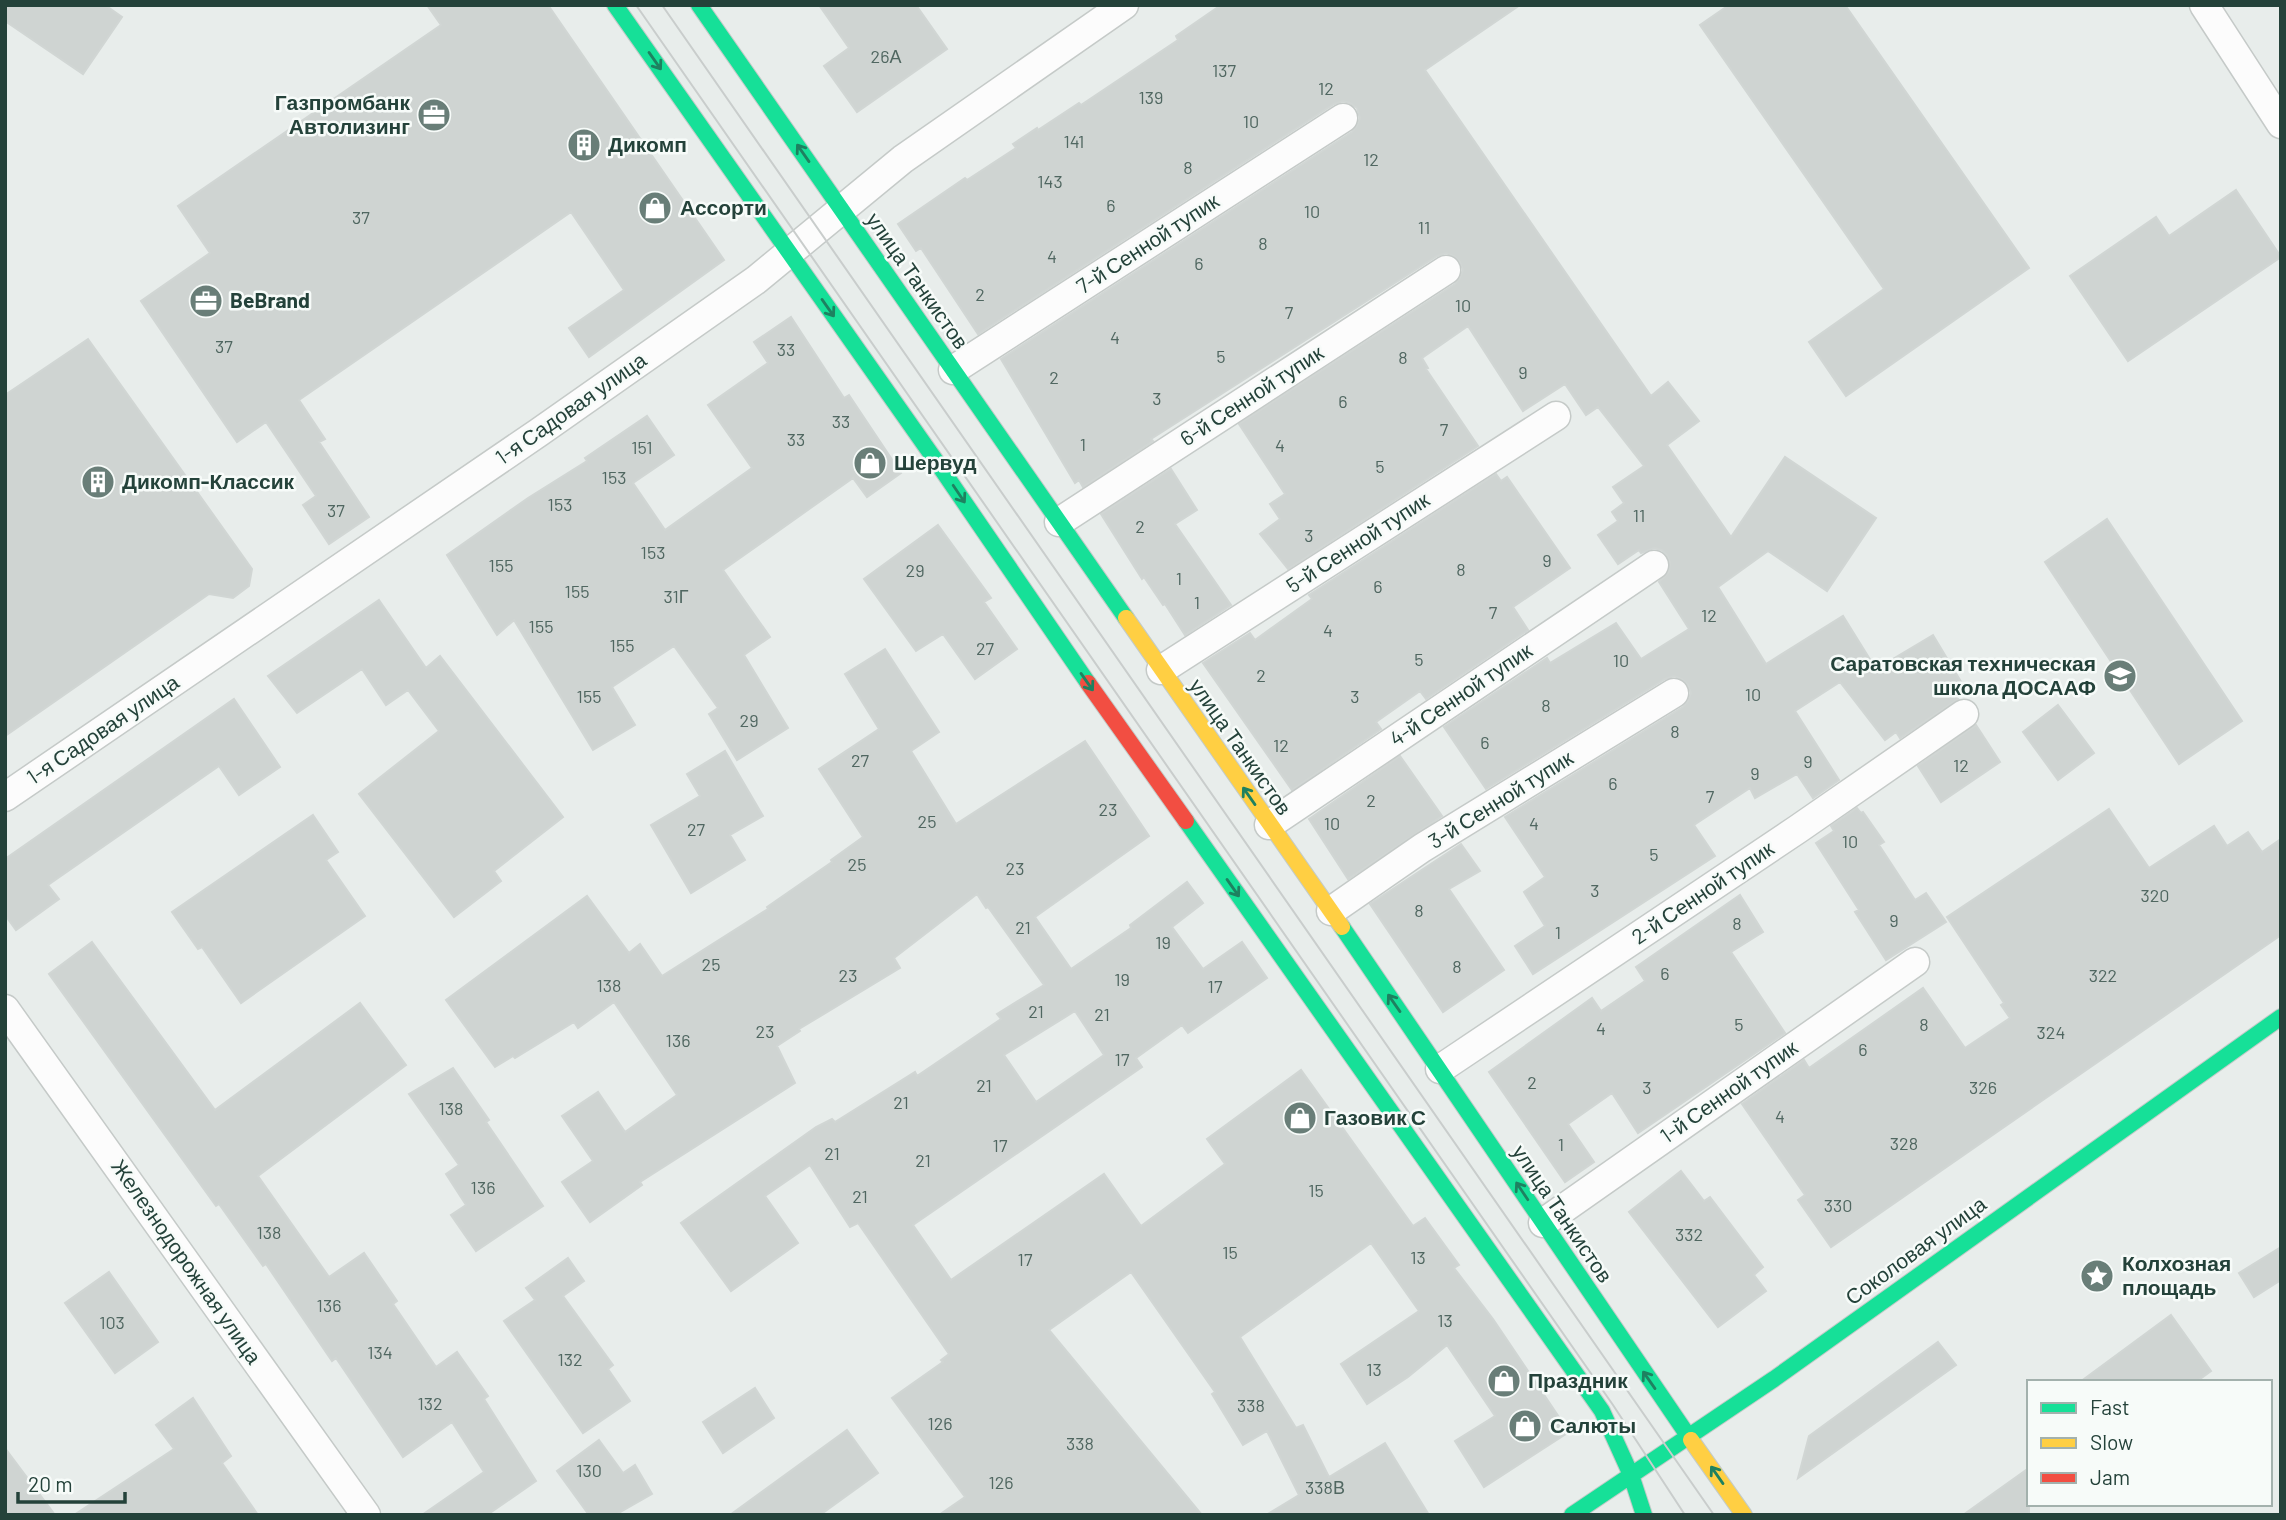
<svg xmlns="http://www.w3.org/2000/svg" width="2286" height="1520" font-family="Barlow,sans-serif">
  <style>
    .building { fill: #cfd4d2; stroke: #d1d6d4; stroke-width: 2; fill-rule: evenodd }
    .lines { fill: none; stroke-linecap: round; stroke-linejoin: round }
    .street-casing { stroke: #c5cac8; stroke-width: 31 }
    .fast-casing { stroke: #c3cbc8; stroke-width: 18 }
    .slow-casing { stroke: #c3cbc8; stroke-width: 18 }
    .jam-casing { stroke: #c3cbc8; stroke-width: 18 }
    .street { stroke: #fcfcfc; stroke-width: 28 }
    .fast { stroke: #16e098; stroke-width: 16 }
    .slow { stroke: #ffcf43; stroke-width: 16 }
    .jam { stroke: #f24e42; stroke-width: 16 }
    .tram { stroke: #c9cdcc; stroke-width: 2 }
    .oneway { stroke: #1e8160 }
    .labels { text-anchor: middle; stroke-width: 5; stroke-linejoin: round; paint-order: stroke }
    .number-label { font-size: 18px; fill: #506761 }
    .poi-label { font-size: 21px; font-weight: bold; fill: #24423a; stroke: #f7fbf9; text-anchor: start }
    .street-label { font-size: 21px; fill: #24423a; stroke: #f7fbf9 }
  </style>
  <rect width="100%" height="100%" fill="#e8edeb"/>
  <path class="building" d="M5,5H105L122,17L83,74L5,21Z
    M427,5H548L724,260L589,357L569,328L624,290L571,212L299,400L325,439L319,442L369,517L329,544L303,505L316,496L266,422L237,442L141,301L210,253L178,206L441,25Z
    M819,5H916L947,49L857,112L824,66L849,48Z
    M1221,5H1520L1425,70L1651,396L1668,382L1699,421L1667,445L1731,537L1785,457L1876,518L1827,591L1768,551L1718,587L1766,664L1843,616L1876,669L1933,635L1963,685L1953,692L1958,699L1900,738L1896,732L1885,740L1840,682L1795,711L1839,780L1813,798L1797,774L1755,798L1750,788L1694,825L1715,856L1533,974L1515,946L1545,926L1524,892L1545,877L1505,817L1683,707L1688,701L1691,693L1688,685L1682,679L1674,676L1665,679L1486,789L1444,727L1547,658L1550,663L1616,623L1641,659L1689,629L1659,582L1669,572L1670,563L1667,555L1662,550L1654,548L1641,553L1639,550L1618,564L1598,535L1618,521L1612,512L1624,503L1613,487L1644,466L1598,407L1586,415L1565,384L1523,411L1468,326L1422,358L1428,368L1426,369L1478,446L1288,569L1260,534L1280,519L1270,504L1285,494L1239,424L1455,284L1460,278L1463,270L1460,262L1454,256L1446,253L1437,256L1151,439L1153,441L1083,487L1079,480L1075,483L1001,359L1352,132L1357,126L1360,118L1357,108L1350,103L1343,101L1334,104L978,334L921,248L916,251L898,224L965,178L967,180L1016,148L1013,144L1037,128L1038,130L1079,103L1081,105L1178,40L1176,36Z
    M1729,5H1845L2029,268L1846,396L1809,342L1884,289L1700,25Z
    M2236,190L2281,257L2128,361L2070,276L2156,217L2169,236Z
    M791,317L844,398L849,395L901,473L867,497L853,478L723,570L770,637L744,655L788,728L737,760L709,714L718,708L674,646L612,687L635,725L593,750L514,620L497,635L447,555L528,498L587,461L585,458L647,416L674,455L633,483L665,530L752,468L708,405L768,363L754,342Z
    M88,339L252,569L249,586L233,598L209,594L5,736V395Z
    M1171,469L1197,510L1175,524L1231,605L1185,635L1165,604L1163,605L1144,577L1142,579L1101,514Z
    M1496,474L1501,481L1507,477L1570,568L1513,607L1528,630L1426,699L1420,691L1376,722L1381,729L1292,790L1203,663L1250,633L1255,640L1312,599L1309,595Z
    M2107,519L2242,721L2179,764L2045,562Z
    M938,525L991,598L984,602L1017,649L975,679L943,634L916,651L864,579Z
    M379,600L426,668L440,656L563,817L494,871L501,881L454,917L359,794L439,731L408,690L386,705L362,669L297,713L268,676Z
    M885,649L939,732L911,751L956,824L1085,741L1149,836L1035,917L1071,969L1131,928L1130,925L1187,882L1203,903L1172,927L1203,969L1242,942L1267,978L1188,1033L1182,1025L1136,1058L1142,1067L913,1225L951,1280L1104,1174L1141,1226L1225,1164L1207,1139L1301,1070L1413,1226L1425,1218L1459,1265L1454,1268L1493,1319L1569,1432L1484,1487L1455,1441L1495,1416L1447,1345L1408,1377L1367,1404L1341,1364L1419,1311L1371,1243L1240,1337L1296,1428L1303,1425L1329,1477L1385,1443L1429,1515H1266L1299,1495L1267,1431L1243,1445L1212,1394L1215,1392L1131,1272L1049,1330L1202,1515H939L965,1497L892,1398L943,1362L941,1360L949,1354L858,1223L850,1227L810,1165L765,1196L798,1243L731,1291L681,1223L816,1127L832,1119L835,1122L915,1072L917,1076L1001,1019L997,1014L1044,985L988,907L986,908L977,894L894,958L900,968L799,1029L800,1031L777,1046L795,1083L640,1182L642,1185L590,1222L562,1182L593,1161L562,1116L598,1092L625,1132L677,1095L614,1002L578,1028L574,1022L515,1058L513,1056L495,1067L446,1000L587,896L629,953L640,944L662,976L768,909L767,907L832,862L831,860L863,837L819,769L879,729L845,674ZM1075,1011L1104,1055L1036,1102L1004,1055Z
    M234,699L280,767L239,795L219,766L48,885L59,899L16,930L5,915V859Z
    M2058,705L2094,753L2058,780L2023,732Z
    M1976,725L2000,762L1941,802L1918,766Z
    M725,751L763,816L730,835L745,860L691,893L651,825L700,796L687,774Z
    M1400,756L1442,816L1348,879L1309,819Z
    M1857,808L1861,813L1863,812L1884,842L1879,845L1915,900L1926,893L1946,922L1886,960L1855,912L1859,910L1816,843L1834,831L1831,826Z
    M2109,809L2149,868L2214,826L2227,846L2248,832L2262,852L2281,839V935L1831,1247L1798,1200L1805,1195L1742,1104L1804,1060L1809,1068L1923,988L1965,1048L2010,1018L2001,1005L2004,1003L1947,917Z
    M313,815L338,852L326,860L365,916L241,1003L202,947L198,949L172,912Z
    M1461,844L1480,871L1449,889L1504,970L1443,1012L1370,904Z
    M1740,895L1763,932L1731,952L1785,1033L1638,1133L1612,1093L1568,1124L1594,1162L1565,1182L1489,1072L1592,998L1601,1011L1645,981L1636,967Z
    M92,942L215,1110L360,1003L406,1065L258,1176L329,1277L364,1253L397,1301L393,1304L436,1367L457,1352L488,1396L484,1399L536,1481L487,1515H422L484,1472L452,1422L403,1457L336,1358L332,1361L266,1264L263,1266L219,1204L216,1206L49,974Z
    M453,1068L489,1120L486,1122L543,1206L476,1251L451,1215L466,1205L446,1174L459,1165L409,1094Z
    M1681,1171L1704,1201L1710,1197L1763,1267L1754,1275L1766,1291L1718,1327L1629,1212Z
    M2281,1247V1280L2254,1297L2239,1273Z
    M568,1258L584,1281L563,1296L613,1365L608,1369L630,1401L583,1433L504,1321L535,1300L526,1288Z
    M109,1272L158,1342L115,1373L65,1303Z
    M2171,1315L2211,1371L2196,1382H2080Z
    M1938,1342L1956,1365L1798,1478L1809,1436Z
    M755,1388L774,1418L723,1453L703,1422Z
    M193,1398L231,1456L222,1463L258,1515H74L174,1449L156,1425Z
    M847,1430L878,1473L820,1515H730Z
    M599,1440L623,1473L635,1465L652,1494L615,1515H589L557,1471Z
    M5,1448L55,1515H5Z
    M2029,1468V1515H1963Z"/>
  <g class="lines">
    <defs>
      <path id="street" d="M2204,5L2281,124
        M953,370L1343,118
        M1059,522L1446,270
        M1161,670L1556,416
        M5,797L538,433L756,280L903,159L1124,5
        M1269,825L1654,565
        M1331,911L1422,848L1674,693
        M5,1009L366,1515
        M1440,1069L1798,829L1964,714
        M1543,1223L1915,962"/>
      <path id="fast" d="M615,5L936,461L1088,683
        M699,5L1126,618
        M1186,821L1602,1411L1631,1475L1644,1515
        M1342,927L1691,1440
        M1572,1515L1774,1379L2281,1017"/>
      <path id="slow" d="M1126,618L1342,927
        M1691,1440L1744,1515"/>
      <path id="jam" d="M1088,683L1186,821"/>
    </defs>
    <use href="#street" class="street-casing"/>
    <use href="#fast" class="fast-casing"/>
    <use href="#slow" class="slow-casing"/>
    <use href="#jam" class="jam-casing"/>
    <use href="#street" class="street"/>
    <use href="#fast" class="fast"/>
    <use href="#slow" class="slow"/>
    <use href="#jam" class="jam"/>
    <path class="tram" d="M636,5L1613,1405L1685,1515
      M662,5L1714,1515"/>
  </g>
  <defs><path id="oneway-shaft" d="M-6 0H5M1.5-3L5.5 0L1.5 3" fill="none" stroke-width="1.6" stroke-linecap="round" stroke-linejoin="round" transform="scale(1.75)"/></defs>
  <g class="oneway">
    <use href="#oneway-shaft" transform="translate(655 61) rotate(55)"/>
    <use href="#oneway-shaft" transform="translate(803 153) rotate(-125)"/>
    <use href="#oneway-shaft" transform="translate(828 308) rotate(55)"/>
    <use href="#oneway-shaft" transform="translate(959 494) rotate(56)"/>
    <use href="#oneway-shaft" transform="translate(1087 682) rotate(55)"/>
    <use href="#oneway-shaft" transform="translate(1249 796) rotate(-125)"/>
    <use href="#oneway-shaft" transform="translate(1233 888) rotate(55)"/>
    <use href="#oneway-shaft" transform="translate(1394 1003) rotate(-125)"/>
    <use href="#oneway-shaft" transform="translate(1522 1191) rotate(-124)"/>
    <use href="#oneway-shaft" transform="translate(1649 1380) rotate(-125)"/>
    <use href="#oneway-shaft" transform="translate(1717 1475) rotate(-125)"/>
  </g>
  <defs>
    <symbol id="office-disc" viewBox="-11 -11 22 22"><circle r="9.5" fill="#697e78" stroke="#f7fbf9"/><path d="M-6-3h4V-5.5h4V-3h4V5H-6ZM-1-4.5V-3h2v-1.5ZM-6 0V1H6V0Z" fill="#fff"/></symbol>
    <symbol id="building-disc" viewBox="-11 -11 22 22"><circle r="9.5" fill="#697e78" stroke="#f7fbf9"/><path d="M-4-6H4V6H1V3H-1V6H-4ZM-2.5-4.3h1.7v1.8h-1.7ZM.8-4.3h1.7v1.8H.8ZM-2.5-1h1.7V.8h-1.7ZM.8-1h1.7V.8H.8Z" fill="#fff"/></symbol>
    <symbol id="shop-disc" viewBox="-11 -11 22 22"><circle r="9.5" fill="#697e78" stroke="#f7fbf9"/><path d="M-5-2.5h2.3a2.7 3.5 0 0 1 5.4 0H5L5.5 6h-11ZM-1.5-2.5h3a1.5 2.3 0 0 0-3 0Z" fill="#fff"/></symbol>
    <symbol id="university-disc" viewBox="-11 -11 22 22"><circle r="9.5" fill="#697e78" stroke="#f7fbf9"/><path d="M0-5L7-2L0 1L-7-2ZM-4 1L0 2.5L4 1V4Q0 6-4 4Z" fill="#fff"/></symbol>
    <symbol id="sight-disc" viewBox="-11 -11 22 22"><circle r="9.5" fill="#697e78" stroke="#f7fbf9"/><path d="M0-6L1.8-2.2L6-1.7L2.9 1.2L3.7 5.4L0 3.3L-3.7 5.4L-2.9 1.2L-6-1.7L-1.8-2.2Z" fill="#fff"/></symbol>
  </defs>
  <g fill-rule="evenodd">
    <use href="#office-disc" x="415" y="96" width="38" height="38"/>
    <use href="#building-disc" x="565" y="126" width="38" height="38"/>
    <use href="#shop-disc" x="636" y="189" width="38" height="38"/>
    <use href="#office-disc" x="187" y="282" width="38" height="38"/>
    <use href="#shop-disc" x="851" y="444" width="38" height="38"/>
    <use href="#building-disc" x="79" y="463" width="38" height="38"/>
    <use href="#university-disc" x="2101" y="657" width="38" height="38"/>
    <use href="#shop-disc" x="1281" y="1099" width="38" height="38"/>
    <use href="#sight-disc" x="2078" y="1257" width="38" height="38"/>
    <use href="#shop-disc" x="1485" y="1362" width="38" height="38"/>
    <use href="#shop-disc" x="1506" y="1407" width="38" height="38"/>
  </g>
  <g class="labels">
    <g class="number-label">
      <text x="886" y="63">26А</text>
      <text x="1224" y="77">137</text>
      <text x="1326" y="95">12</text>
      <text x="1151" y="104">139</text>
      <text x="1251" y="128">10</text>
      <text x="1074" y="148">141</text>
      <text x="1371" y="166">12</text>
      <text x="1188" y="174">8</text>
      <text x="1050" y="188">143</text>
      <text x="1111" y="212">6</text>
      <text x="1312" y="218">10</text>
      <text x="361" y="224">37</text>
      <text x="1424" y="234">11</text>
      <text x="1263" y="250">8</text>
      <text x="1052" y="263">4</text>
      <text x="1199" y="270">6</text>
      <text x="980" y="301">2</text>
      <text x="1463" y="312">10</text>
      <text x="1289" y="319">7</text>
      <text x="1115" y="344">4</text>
      <text x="224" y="353">37</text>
      <text x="786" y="356">33</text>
      <text x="1221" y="363">5</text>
      <text x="1403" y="364">8</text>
      <text x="1523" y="379">9</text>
      <text x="1054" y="384">2</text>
      <text x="1157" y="405">3</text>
      <text x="1343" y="408">6</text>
      <text x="841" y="428">33</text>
      <text x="1444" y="436">7</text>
      <text x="796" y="446">33</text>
      <text x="1083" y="451">1</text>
      <text x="1280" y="452">4</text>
      <text x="642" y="454">151</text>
      <text x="1380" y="473">5</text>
      <text x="614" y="484">153</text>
      <text x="560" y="511">153</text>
      <text x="336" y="517">37</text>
      <text x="1639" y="522">11</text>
      <text x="1140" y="533">2</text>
      <text x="1309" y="542">3</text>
      <text x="653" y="559">153</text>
      <text x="1547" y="567">9</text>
      <text x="501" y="572">155</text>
      <text x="1461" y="576">8</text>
      <text x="915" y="577">29</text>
      <text x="1179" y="585">1</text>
      <text x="1378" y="593">6</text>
      <text x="577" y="598">155</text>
      <text x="676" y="603">31Г</text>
      <text x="1197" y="609">1</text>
      <text x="1493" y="619">7</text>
      <text x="1709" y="622">12</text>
      <text x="541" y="633">155</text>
      <text x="1328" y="637">4</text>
      <text x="622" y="652">155</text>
      <text x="985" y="655">27</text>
      <text x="1419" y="666">5</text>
      <text x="1621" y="667">10</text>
      <text x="1261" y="682">2</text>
      <text x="1753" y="701">10</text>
      <text x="589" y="703">155</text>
      <text x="1355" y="703">3</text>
      <text x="1546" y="712">8</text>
      <text x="749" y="727">29</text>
      <text x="1675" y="738">8</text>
      <text x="1485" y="749">6</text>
      <text x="1281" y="752">12</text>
      <text x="860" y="767">27</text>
      <text x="1808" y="768">9</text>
      <text x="1961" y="772">12</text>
      <text x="1755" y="780">9</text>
      <text x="1613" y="790">6</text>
      <text x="1710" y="803">7</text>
      <text x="1371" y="807">2</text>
      <text x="1108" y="816">23</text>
      <text x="927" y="828">25</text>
      <text x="1332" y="830">10</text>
      <text x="1534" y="830">4</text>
      <text x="696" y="836">27</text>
      <text x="1850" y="848">10</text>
      <text x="1654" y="861">5</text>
      <text x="857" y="871">25</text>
      <text x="1015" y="875">23</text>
      <text x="1595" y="897">3</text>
      <text x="2155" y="902">320</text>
      <text x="1419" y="917">8</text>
      <text x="1894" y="927">9</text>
      <text x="1737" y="930">8</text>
      <text x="1023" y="934">21</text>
      <text x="1558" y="939">1</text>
      <text x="1163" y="949">19</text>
      <text x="711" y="971">25</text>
      <text x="1457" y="973">8</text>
      <text x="1665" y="980">6</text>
      <text x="848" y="982">23</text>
      <text x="2103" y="982">322</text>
      <text x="1122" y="986">19</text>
      <text x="609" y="992">138</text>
      <text x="1215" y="993">17</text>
      <text x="1036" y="1018">21</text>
      <text x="1102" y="1021">21</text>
      <text x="1739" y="1031">5</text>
      <text x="1924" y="1031">8</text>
      <text x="1601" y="1035">4</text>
      <text x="765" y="1038">23</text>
      <text x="2051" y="1039">324</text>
      <text x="678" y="1047">136</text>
      <text x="1863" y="1056">6</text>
      <text x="1122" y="1066">17</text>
      <text x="1532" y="1089">2</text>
      <text x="984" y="1092">21</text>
      <text x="1647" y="1094">3</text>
      <text x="1983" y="1094">326</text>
      <text x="901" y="1109">21</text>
      <text x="451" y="1115">138</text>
      <text x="1780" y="1123">4</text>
      <text x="1904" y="1150">328</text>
      <text x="1561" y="1151">1</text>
      <text x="1000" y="1152">17</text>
      <text x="832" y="1160">21</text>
      <text x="923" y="1167">21</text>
      <text x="483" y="1194">136</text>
      <text x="1316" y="1197">15</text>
      <text x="860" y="1203">21</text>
      <text x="1838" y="1212">330</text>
      <text x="269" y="1239">138</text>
      <text x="1689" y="1241">332</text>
      <text x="1230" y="1259">15</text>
      <text x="1418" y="1264">13</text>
      <text x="1025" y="1266">17</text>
      <text x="329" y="1312">136</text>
      <text x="1445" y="1327">13</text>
      <text x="112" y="1329">103</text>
      <text x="380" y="1359">134</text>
      <text x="570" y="1366">132</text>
      <text x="1374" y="1376">13</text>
      <text x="430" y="1410">132</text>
      <text x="1251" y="1412">338</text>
      <text x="940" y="1430">126</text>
      <text x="1080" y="1450">338</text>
      <text x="589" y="1477">130</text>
      <text x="1001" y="1489">126</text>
      <text x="1325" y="1494">338В</text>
    </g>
    <g class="poi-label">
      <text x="410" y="110" text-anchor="end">Газпромбанк<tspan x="410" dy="24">Автолизинг</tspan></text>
      <text x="608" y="152">Дикомп</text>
      <text x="680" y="215">Ассорти</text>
      <text x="230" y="308">BeBrand</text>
      <text x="894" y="470">Шервуд</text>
      <text x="122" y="489">Дикомп-Классик</text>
      <text x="2096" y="671" text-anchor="end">Саратовская техническая<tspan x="2096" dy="24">школа ДОСААФ</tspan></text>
      <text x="1324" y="1125">Газовик С</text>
      <text x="2122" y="1271">Колхозная<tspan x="2122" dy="24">площадь</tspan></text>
      <text x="1528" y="1388">Праздник</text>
      <text x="1550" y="1433">Салюты</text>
    </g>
    <g class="street-label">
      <text transform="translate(1148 244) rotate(-33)" y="7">7-й Сенной тупик</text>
      <text transform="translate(917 281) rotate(55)" y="7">улица Танкистов</text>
      <text transform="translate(1252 396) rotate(-33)" y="7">6-й Сенной тупик</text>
      <text transform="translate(571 409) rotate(-35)" y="7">1-я Садовая улица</text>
      <text transform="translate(1358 543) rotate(-33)" y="7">5-й Сенной тупик</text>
      <text transform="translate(1461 695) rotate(-34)" y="7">4-й Сенной тупик</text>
      <text transform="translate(103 730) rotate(-34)" y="7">1-я Садовая улица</text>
      <text transform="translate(1240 747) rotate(55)" y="7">улица Танкистов</text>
      <text transform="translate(1501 800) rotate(-32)" y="7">3-й Сенной тупик</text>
      <text transform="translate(1703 893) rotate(-34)" y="7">2-й Сенной тупик</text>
      <text transform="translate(1729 1092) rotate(-35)" y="7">1-й Сенной тупик</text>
      <text transform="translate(1562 1214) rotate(56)" y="7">улица Танкистов</text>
      <text transform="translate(1916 1251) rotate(-36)" y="7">Соколовая улица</text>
      <text transform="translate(186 1262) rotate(55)" y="7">Железнодорожная улица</text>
    </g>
  </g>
  <rect width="2286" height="1520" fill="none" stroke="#24423a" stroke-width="14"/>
  <rect x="2027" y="1380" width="245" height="126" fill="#f7fbf9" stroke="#a3b1ad" stroke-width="2"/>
  <rect x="2041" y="1403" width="35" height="10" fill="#16e098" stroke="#a3b1ad" stroke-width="2"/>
  <text x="2090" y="1415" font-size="21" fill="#24423a">Fast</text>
  <rect x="2041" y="1438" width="35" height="10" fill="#ffcf43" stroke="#a3b1ad" stroke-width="2"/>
  <text x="2090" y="1450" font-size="21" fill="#24423a">Slow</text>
  <rect x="2041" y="1473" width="35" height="10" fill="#f24e42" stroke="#a3b1ad" stroke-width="2"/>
  <text x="2090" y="1485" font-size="21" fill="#24423a">Jam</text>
  <path d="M18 1492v10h107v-10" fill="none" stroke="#24423a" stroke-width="3.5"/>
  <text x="28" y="1492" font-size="21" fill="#24423a" stroke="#f7fbf9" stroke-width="5" paint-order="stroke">20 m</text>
</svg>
